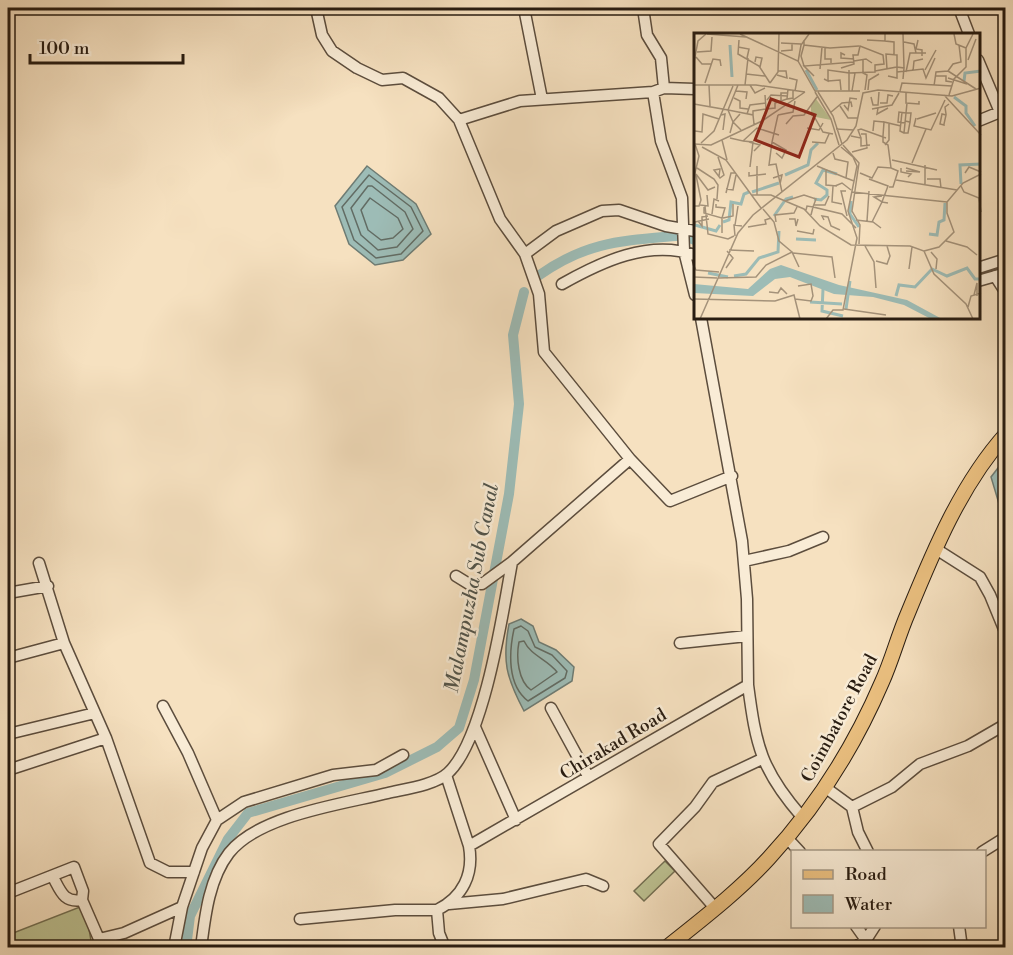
<svg xmlns="http://www.w3.org/2000/svg" width="1013" height="955" font-family="'Libre Bodoni',serif">
  <style>
    .green { fill: #bdc292; stroke: #726f52; stroke-width: 1.5 }
    .water { fill: #9dbcb6; stroke: #6e7c74; stroke-width: 1.5 }
    .lines { fill: none; stroke-linecap: round; stroke-linejoin: round }
    .shore { stroke: #626c64; stroke-width: 1.5 }
    .canal { stroke: #9dbcb6; stroke-width: 10 }
    .minor-casing { stroke: #5c4d3d; stroke-width: 13 }
    .major-casing { stroke: #281c11; stroke-width: 16 }
    .minor { stroke: #f9ecd6; stroke-width: 10 }
    .major { stroke: #ebc080; stroke-width: 14 }
    .labels { text-anchor: middle; stroke-width: 5; stroke-linejoin: round; paint-order: stroke }
    .street-label { font-size: 18px; fill: #281c11; stroke: #f9ecd6 }
    .water-label { font-size: 20px; font-style: italic; fill: #51544b; stroke: #f9ecd6 }
    .inset-river { fill: none; stroke: #9dbcb6; stroke-width: 3 }
    .inset-road { fill: none; stroke: #a4927a; stroke-width: 1.5 }
    .view { fill: #8f2418; fill-opacity: 0.15; stroke: #8f2418; stroke-width: 3 }
    .inset-edge { fill: none; stroke: #281c11; stroke-width: 3 }
  </style>
  <rect width="100%" height="100%" fill="#f6e1c0"/>
  <filter id="stains"><feTurbulence type="fractalNoise" baseFrequency=".00333" numOctaves="4"/><feColorMatrix values="0 0 0 0 .2 0 0 0 0 .09 0 0 0 0 .02 0 0 0 .5 -.17"/></filter>
  <radialGradient id="worn" r=".72"><stop offset=".6" stop-color="#630" stop-opacity="0"/><stop offset="1" stop-color="#630" stop-opacity=".3"/></radialGradient>
  <path class="green" d="M665,861L675,871L644,901L634,891Z
    M85,905L92,947L8,948V935Z"/>
  <path class="water" d="M367,166L416,204L431,234L403,260L375,265L349,244L335,206Z
    M1005,459V524L991,477Z
    M521,619L533,626L539,642L556,650L574,667L572,681L524,711C506,677 502,661 509,624Z"/>
  <g class="lines">
    <path class="shore" d="M369,175L411,207L423,231L401,254L376,258L354,240L342,207Z
      M368,186H372L405,212L413,229L397,247L378,250L361,235L351,208Z
      M370,198L398,218L403,229L393,238L381,240L368,230L361,210Z
      M521,626L528,631L535,647L552,655L567,671L565,678L528,701C507,685 509,652 514,629Z
      M524,641C531,656 547,659 557,672L531,690C518,681 516,657 519,642Z"/>
    <path class="canal" d="M690,238L695,240
      M538,276C586,242 619,241 676,236
      M186,948L190,916L228,839L248,813L385,773L437,747L459,728L474,680L509,494L519,404L513,335L524,292"/>
    <defs>
      <path id="minor" d="M316,8L322,35L332,51L357,68L382,80L403,78L439,98L459,120L520,101L653,92L661,141L682,198L684,251L695,295
        M524,8L542,99
        M643,8L647,35L661,58L664,88L653,92
        M959,8L969,34
        M978,60L1000,112L978,121
        M664,88L695,89
        M459,120L500,219L525,254L539,294L544,352L630,459
        M525,254L556,231L602,211L619,210L666,226L695,231
        M978,268L1006,259
        M995,276L1006,293
        M978,281L1006,273
        M562,284C601,262 649,239 695,255
        M701,318L742,541L747,599L748,685
        M936,549L980,577L990,595L1006,634
        M744,561L789,551L823,537
        M39,563L64,643L106,738L150,863L168,872H194
        M456,576L469,584H482L512,562L630,459L670,501L732,476
        M8,593L48,586
        M680,643L747,636
        M8,658L64,643
        M163,706L188,753L217,820
        M551,708L588,776
        M475,727L516,820
        M8,734L95,713
        M8,770L106,738
        M446,775L469,846
        M826,788L852,807
        M787,838L800,852
        M868,852L858,832L852,807L892,787L920,764L968,746L1006,724
        M982,852L1006,837
        M53,877C61,892 64,903 82,900
        M8,893L74,867L83,891L82,900L99,939L124,933L182,907
        M449,904L503,899L586,879L603,886
        M715,908L659,844L695,807L713,782L762,759
        M300,919L395,910H437
        M856,926L866,940
        M959,926L962,948
        M174,948L182,907L202,848L217,820L244,802L333,775L376,770L403,755
        M201,948C205,916 209,879 229,853C259,815 343,804 388,793C405,789 435,785 448,773C484,740 503,612 512,562
        M445,948L439,933L437,910C463,897 474,874 469,846L748,685C756,746 761,770 802,817
        M854,948L866,940L875,926"/>
      <path id="major" d="M666,948C701,920 739,891 769,858C816,807 855,745 882,682C892,660 898,636 908,613C933,552 961,484 1006,434"/>
    </defs>
    <use href="#minor" class="minor-casing"/>
    <use href="#major" class="major-casing"/>
    <use href="#minor" class="minor"/>
    <use href="#major" class="major"/>
  </g>
  <g class="labels">
    <g class="street-label">
      <text transform="translate(839 718) rotate(-62)" y="6">Coimbatore Road</text>
      <text transform="translate(613 744) rotate(-31)" y="6">Chirakad Road</text>
    </g>
    <g class="water-label">
      <text transform="translate(471 588) rotate(-79)" y="7">Malampuzha Sub Canal</text>
    </g>
  </g>
  <g transform="translate(694 33)">
    <rect width="286" height="286" fill="#f6e1c0"/>
    <path d="M122,66L136,85L137,87L117,83V72Z" fill="#bdc292"/>
    <path d="M87,232L145,252L213,267L248,286H237L210,272L179,264L140,261L96,244L81,246L59,263L0,260V251L54,256L76,236Z" fill="#9dbcb6"/>
    <path class="inset-river" d="M36,12L38,44M112,37L123,57M270,48L271,40L287,38M260,64L272,73V80L281,93M91,142L114,132L117,117L124,110M267,151L266,132L287,131M58,159L85,150M120,166L127,167L133,162V157L122,150L129,137L143,141M157,168L156,181L165,194M80,183L92,166L99,164M29,189L35,187L37,169L47,171L50,161L55,159M1,192L22,198L26,192M235,201L243,202L245,189L250,187L251,170M102,206L122,207M14,240L34,244M40,243L52,241L65,225L84,219L85,198M129,256L128,278L149,283M202,263L205,252L221,254L238,236L253,243L273,235L281,246H287M116,269L148,271M152,276L156,248"/>
    <path class="inset-road" d="M13,1L52,4M46,1L104,28L121,58H166M191,1V8L200,9V22M209,1L210,35M260,1L262,11L272,15M45,7L44,21L65,33L76,50M110,7V12L136,15L165,13M173,7L191,8M224,7L222,16L228,17V23M210,9L220,11L222,20M87,10L107,11M110,12L107,23L110,33M44,14L55,16L53,25M131,15V26H137V30M87,18L98,17V10M3,19L17,18L18,4M151,22L147,20V25L160,26M2,24L8,31H18M169,26V40L173,42L171,57M274,27L282,6M160,28L172,26L178,30M0,29L4,8L12,1M61,29L62,24L68,25L66,34M104,29L107,12L115,1M147,35L160,31L159,22H164L166,13L189,22L190,31L181,32V39L155,40V37M126,36L128,14M193,36L192,21L203,22V34L210,35L209,46M231,37L242,17M181,38L203,34V45L194,43M219,38L220,28L229,26M254,38L282,56M203,39L229,36L232,45L241,25M212,39L216,20H232M52,41L71,43M83,42L93,45L92,38H84M120,43L110,33L160,29M242,43H252V48L258,49M95,45L103,47L101,58M254,45L273,51M130,46L134,48V37L155,40V58M134,48L146,47L147,57M11,50L19,26L26,27L27,33M76,50L84,39L85,1M0,52H62L111,59M15,52L16,73M44,52L34,77L59,82L60,91M51,52L54,25M56,52L61,60L71,55M240,53L242,39L254,38L259,31L267,29L265,12M94,56L93,66L99,65V58M174,57L175,47L185,41M42,58L53,59L52,66M158,58L161,40M206,58L208,50L258,53M121,59L137,86L145,112M124,59L139,83L148,111M93,60H87V68L93,66M212,60V70L225,71V68M250,62L287,102M255,62L260,46L272,34V15L279,1M177,64L179,72H184L185,59M40,65L46,68V75L54,76M73,67L77,62L93,63M186,70H193L194,62L199,63M0,71L34,77L39,89L36,100M150,72L154,77L156,65L163,66M146,73L154,85H163M184,75L183,81L194,75M72,76L81,75V70L87,68M178,76L198,72L205,60M208,79L206,98L210,100M136,80L148,70L157,69L158,74M46,81L39,89L47,97M53,81L56,72L72,70M27,82L31,81L29,97M59,82V78L72,76L71,62M84,82L99,79L101,68M252,82L248,81L246,91L250,92V91L252,82V81L251,74L255,71M121,85L129,99L139,101M222,85L220,93L237,97L251,67M223,86L242,80M211,88L216,89L217,80H212L205,79L204,89L211,90L213,70M211,90L210,100H214L216,89M92,91L99,83L110,82L123,64M113,95L125,97L129,90M142,96L160,97M1,98L8,99L9,81L25,86M179,98L180,88L190,89M157,103L167,105V113L176,112M189,103L190,89L207,93M36,105L49,108L63,95L85,102M167,105L164,97L167,96L192,105M28,107L33,127M49,108L59,109L56,134M55,109L66,112L60,118M78,109L75,132L82,131L88,159M118,109L131,110L135,101M7,110L20,98L39,53M0,111L17,112L68,88L111,59M149,112L165,130L158,178L166,192L165,211M191,112L195,107V90M8,114L32,127L67,175M158,119L173,115L172,101H167M82,120L88,125L92,117L78,109L84,82M139,120L141,126L154,129L152,145L160,148M24,124L30,142L26,145L20,137L26,136L25,143M198,127L243,137M218,130L232,96M231,132V152M123,133L152,145M3,135L20,146L24,152L23,166M207,135V139L217,141L214,144M132,136V152L143,153M212,138L226,139L212,135M55,139V143L72,141M166,140L178,145L184,134L197,135L194,112L189,109V103M271,140L275,134L287,139M2,141L14,157L21,154M0,144L5,123L1,111M79,145L88,142L86,151M175,146L194,153L188,169L180,164L188,163M233,146H246L247,155M202,147L263,157M139,153L138,169L148,171M141,153L148,150L157,157M267,153L270,159L285,165L287,179M195,154H199L204,138L197,135M32,156L39,157L42,142M152,158H147L153,183M158,159L253,169M32,160L37,140H41M58,162H77L110,176L126,193L157,212L216,213L230,218L240,241L272,271L279,286M63,162V133M91,168L110,162L122,166L119,174L113,173L112,177M22,171V174L31,175L28,185M6,172L14,173L13,162M120,172H131L135,163M0,173H5L7,167L2,142M11,173L14,201L34,206L40,203M10,174V180L28,185V200M69,176L80,189L85,208L98,219M18,181L20,166L25,168M117,182L119,174L148,181L162,195M29,185L39,183V171M95,186H101L102,193L104,186M130,187L128,183L134,184L137,193L146,197M162,187L179,189L187,195M4,188L8,193V184L14,183M173,188L175,158M82,189L81,182L100,180L103,174M178,189L188,169L194,170M41,192L44,173M0,194L1,189L15,186M54,194L72,191L71,187L77,185M103,198L119,201L120,196M41,203L40,192L48,193M252,208L273,214L283,222M171,213L180,229L182,255M35,217L60,218M230,218L245,214L260,199L253,180V169L269,150L287,141M237,219L243,226L242,236M99,220L138,224L141,245M182,228L193,231L196,223L193,213M0,233L2,237L25,239M32,235L39,225L33,218M215,236L218,214M0,244L23,245M24,245L62,244L72,232L98,219L105,234M75,259L84,260L87,255L93,261M280,262L283,250V263M0,266L81,268L100,262L106,286M101,266L117,268L119,263L117,251L104,253M274,274L277,263L287,260M150,276L192,282M6,286L44,200L59,182L153,107L162,93L169,60L184,57L258,63L287,55M132,286L139,277H149L163,205L154,178L163,133L159,124L147,114"/>
    <path class="view" d="M77,66L121,82L105,124L61,107Z"/>
    <rect width="286" height="286" class="inset-edge"/>
  </g>
  <rect width="1013" height="955" fill="none" stroke="#f6e1c0" stroke-width="30"/>
  <rect x="9" y="9" width="995" height="937" fill="none" stroke="#281c11" stroke-width="3"/>
  <rect x="15" y="15" width="983" height="925" fill="none" stroke="#281c11" stroke-width="1.5"/>
  <rect x="791" y="850" width="195" height="78" fill="#f9ecd6" stroke="#a59987" stroke-width="1.5"/>
  <rect x="803" y="870" width="30" height="9" fill="#ebc080" stroke="#a59987" stroke-width="1.5"/>
  <text x="845" y="880" font-size="18" fill="#281c11">Road</text>
  <rect x="803" y="895" width="30" height="18" fill="#9dbcb6" stroke="#a59987" stroke-width="1.5"/>
  <text x="845" y="910" font-size="18" fill="#281c11">Water</text>
  <path d="M30 54v9h153v-9" fill="none" stroke="#281c11" stroke-width="3"/>
  <text x="39" y="54" font-size="18" fill="#281c11" stroke="#f9ecd6" stroke-width="4.5" paint-order="stroke">100 m</text>
  <rect width="100%" height="100%" filter="url(#stains)"/>
  <rect width="100%" height="100%" fill="url(#worn)"/>
</svg>
